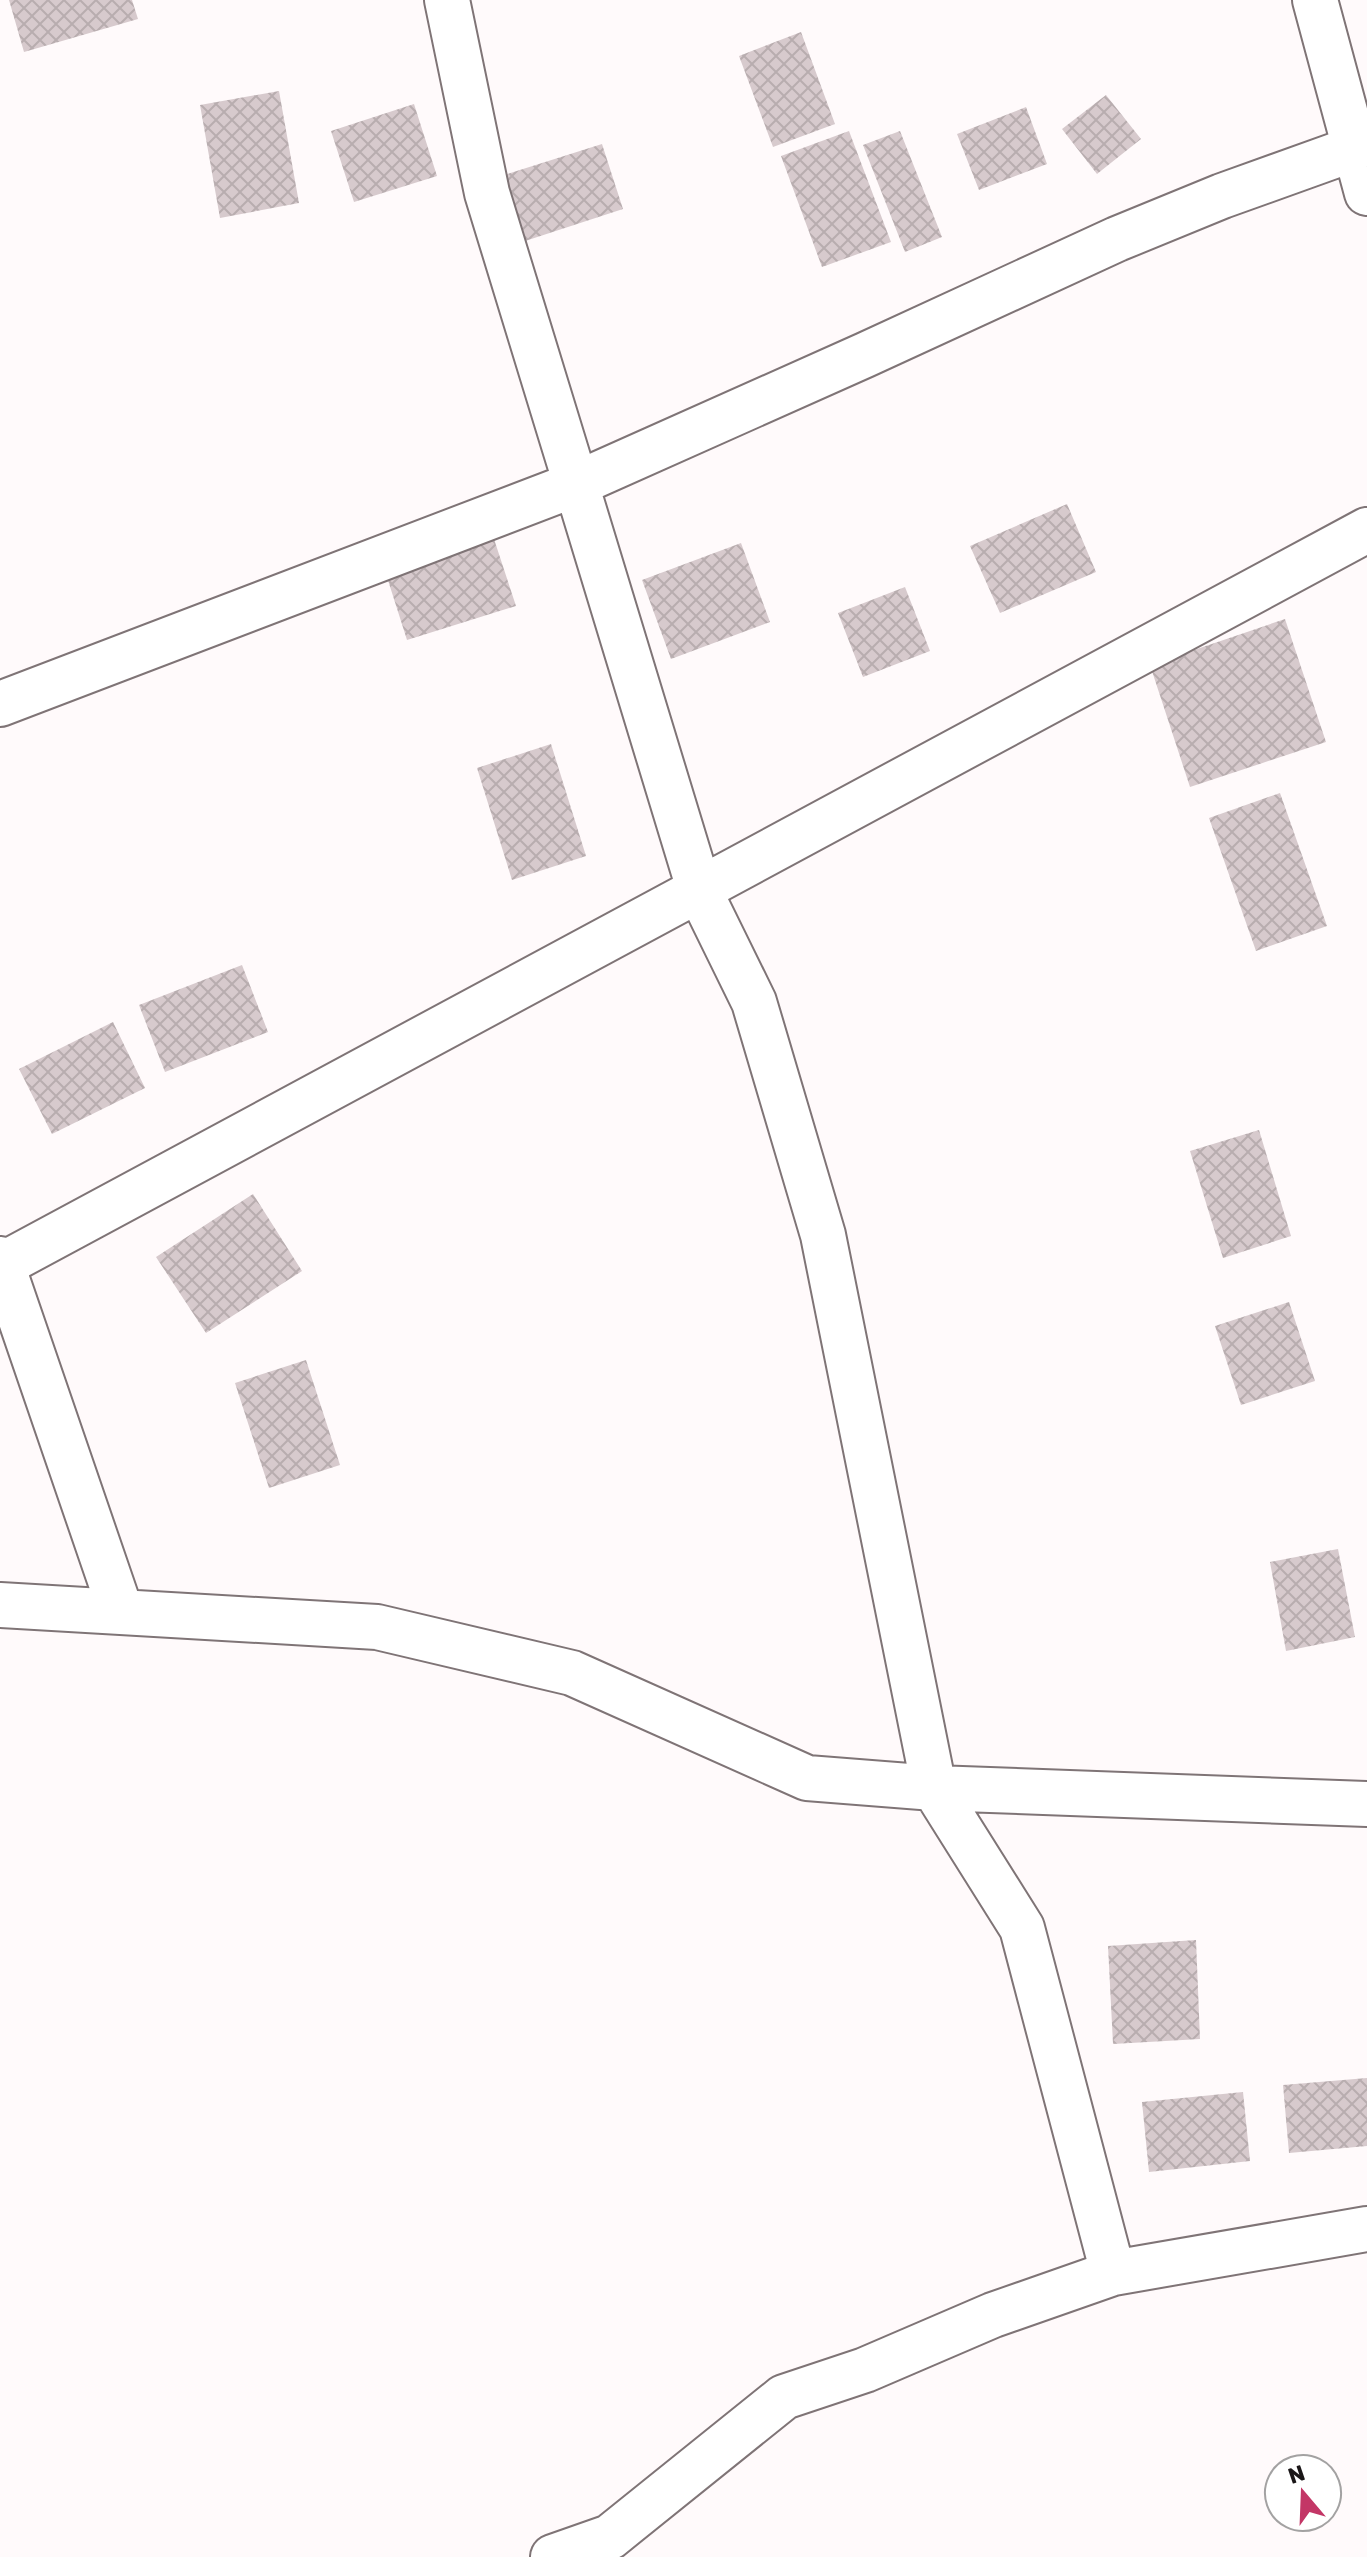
<svg xmlns="http://www.w3.org/2000/svg" width="1367" height="2557" font-family="Rubik,sans-serif">
  <style>
    .building { fill: url(#building-cross-hatch) }
    .lines { fill: none; stroke-linecap: round; stroke-linejoin: round }
    .minor-casing { stroke: #7f7476; stroke-width: 48 }
    .minor { stroke: #fff; stroke-width: 44 }
  </style>
  <defs>
    <pattern id="building-cross-hatch" width="8" height="8" patternUnits="userSpaceOnUse" patternTransform="scale(2)"><rect width="8" height="8" fill="#d7cacd"/><path d="M0 0l8 8M0 8l8-8" fill="none" stroke="#b8adaf"/></pattern>
  </defs>
  <rect width="100%" height="100%" fill="#fffafb"/>
  <path class="building" d="M9,0H132L138,19L24,52Z
    M801,32L835,124L773,147L739,56Z
    M279,91L299,203L220,218L200,105Z
    M1106,95L1141,139L1097,174L1062,129Z
    M414,104L437,176L354,202L331,131Z
    M1026,107L1047,164L979,190L957,134Z
    M849,131L891,242L822,267L781,156Z
    M900,131L942,237L905,252L863,145Z
    M602,144L623,209L519,243L498,177Z
    M1067,504L1096,572L1000,613L970,546Z
    M494,539L516,606L407,640L386,574Z
    M741,543L770,622L671,659L642,580Z
    M905,587L930,651L863,677L838,613Z
    M1285,619L1326,742L1190,787L1150,665Z
    M551,744L586,856L512,880L477,768Z
    M1280,793L1327,926L1256,951L1209,818Z
    M242,965L268,1032L165,1072L139,1005Z
    M113,1022L145,1088L52,1134L19,1069Z
    M1259,1130L1291,1236L1223,1258L1190,1151Z
    M253,1194L302,1271L206,1333L156,1257Z
    M1289,1302L1315,1381L1241,1405L1215,1326Z
    M306,1360L340,1465L269,1488L235,1383Z
    M1338,1549L1355,1637L1286,1651L1270,1562Z
    M1196,1940L1200,2039L1113,2044L1108,1946Z
    M1367,2078V2146L1289,2153L1283,2085Z
    M1243,2092L1250,2161L1149,2172L1142,2102Z"/>
  <g class="lines">
    <defs>
      <path id="minor" d="M447,0L487,193L576,484L700,892L754,1002L823,1235L934,1788L1022,1928L1113,2273
        M1315,0L1367,193
        M0,704L576,484L865,355L1117,239L1222,196L1353,149
        M0,1259L121,1612
        M0,1266L1367,530
        M0,1605L377,1627L572,1673L807,1778L934,1788L1367,1804
        M553,2557L610,2537L784,2397L865,2370L993,2315L1113,2273L1367,2229"/>
    </defs>
    <use href="#minor" class="minor-casing"/>
    <use href="#minor" class="minor"/>
  </g>
  <g transform="translate(1303 2493) rotate(341)"><circle r="38" fill="#ffffff" stroke="#a3a2a2" stroke-width="2"/>
  <path d="M0-6L14 30L0 20L-14 30Z" fill="#c33666"/>
  <text y="-12" font-size="22" font-weight="bold" text-anchor="middle" fill="#1a1617">N</text>
  </g>
</svg>
